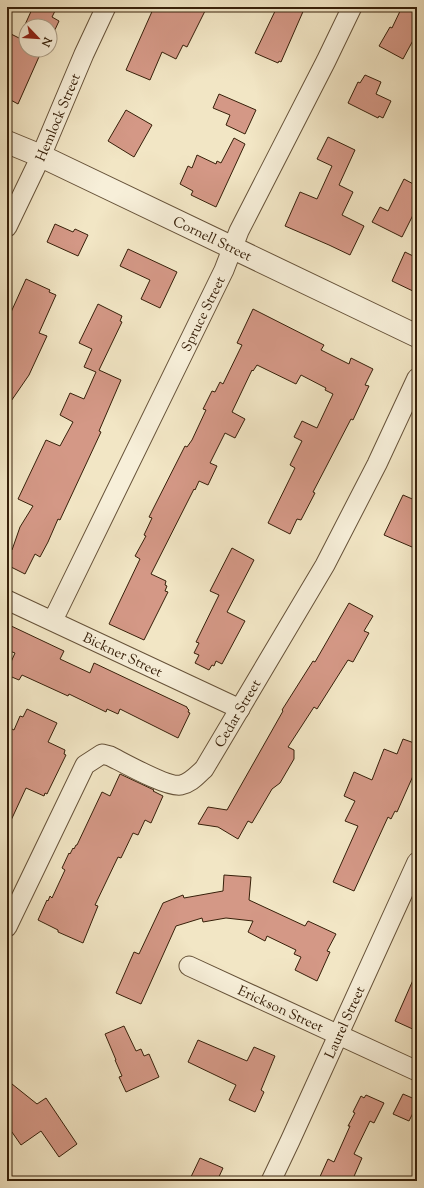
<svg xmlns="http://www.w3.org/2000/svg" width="424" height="1188" font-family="'Sorts Mill Goudy',serif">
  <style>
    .building { fill: #d49886; stroke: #37200a }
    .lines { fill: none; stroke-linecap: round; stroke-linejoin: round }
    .minor-casing { stroke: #665239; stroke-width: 21 }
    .tertiary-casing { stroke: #665239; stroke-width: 24 }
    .minor { stroke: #f7efd9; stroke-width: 19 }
    .tertiary { stroke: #f7efd9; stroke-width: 22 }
    .labels { text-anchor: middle; stroke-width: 3; stroke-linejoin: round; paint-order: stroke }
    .street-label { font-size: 14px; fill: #37200a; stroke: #f7efd9 }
  </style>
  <rect width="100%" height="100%" fill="#f2e6c5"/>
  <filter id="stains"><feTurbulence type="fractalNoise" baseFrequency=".005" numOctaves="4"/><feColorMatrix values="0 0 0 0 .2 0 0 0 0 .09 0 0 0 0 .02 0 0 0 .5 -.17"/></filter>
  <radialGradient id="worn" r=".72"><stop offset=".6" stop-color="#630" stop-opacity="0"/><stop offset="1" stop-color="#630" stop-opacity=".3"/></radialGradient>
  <path class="building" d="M33,7H57L52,17L59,21L53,34L50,33V26H26V50H42L18,104L7,98V32L19,38Z
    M154,7H207L187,47L183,45L176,59L162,52L150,80L126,70Z
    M277,7H305L281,62L279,61L278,63L255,53Z
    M402,7H417V33L403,59L379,46L390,27L392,28Z
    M365,75L381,82L376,94L391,101L383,118L379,116L378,118L348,103L358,82L360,83Z
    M219,94L256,110L245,134L226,125L230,115L213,108Z
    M126,110L152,125L134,157L108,141Z
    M328,137L355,150L339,185L353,192L342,215L364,226L350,255L329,245L285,226L300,192L317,199L332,166L317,159Z
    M234,138L245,144L216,207L191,195L193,191L180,184L188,166L192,168L197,155L216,164L217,161L221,163Z
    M404,179L417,186V207L402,237L372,222L380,207L388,211Z
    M55,224L73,232L75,229L88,235L78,256L47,242Z
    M128,249L177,272L160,308L141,299L150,280L120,266Z
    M405,252L417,258V293L392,281Z
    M26,279L50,290L49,292L56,295L39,333L47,336L29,375L7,407V321Z
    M98,304L122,316L120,321L122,322L99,370L121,380L99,431L101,432L60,520L58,519L48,542L40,557L35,554L25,574L7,565V547L12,550L20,527L33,506L18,499L46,440L60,446L73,422L60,415L70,393L84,399L96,372L84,367L92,349L79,343Z
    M253,309L324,345L321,350L349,364L351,358L373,369L365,385L369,386L353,420L351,419L313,492L315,493L301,520L297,519L290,534L268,523L295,468L290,465L302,441L294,437L302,421L317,428L333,394L325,390L326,388L301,375L296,384L257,365L253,371L252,370L232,412L245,419L235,438L225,433L210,463L217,466L208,485L199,481L195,490L194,489L151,574L166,581L165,585L167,586L165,591L168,592L144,640L109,624L140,559L135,556L146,536L144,535L152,518L149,517L185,446L187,447L192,440L206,410L203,409L212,391L215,392L220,382L223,384L242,345L237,343Z
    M403,495L417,501V536L412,547L384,535Z
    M232,548L254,560L227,612L245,621L222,664L216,661L214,666L212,665L209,670L195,663L199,655L194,653L199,643L196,642L219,595L210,591Z
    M349,603L373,616L364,631L369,633L353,662L348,660L317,709L314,707L288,747L294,750V759L280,783L272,789L252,823L248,821L238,839L218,827L198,824L208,807L227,810L283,711L282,710L313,661L315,662Z
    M7,624L64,651L60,659L90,673L94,663L187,707V708L189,710L188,712L190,713L178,738L120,709L118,714L107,709L106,712L69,694L68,696L22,675L19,680L7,675V671L15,653L7,650Z
    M27,709L57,723L48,742L65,750L64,754L66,755L47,794L45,793L44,796L26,788L7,829V739L12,729L14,730L20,716L23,717Z
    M403,739L417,744V767L397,812L395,811L391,819L388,817L354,891L333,882L358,826L345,821L355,801L344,796L354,772L372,780L384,749L397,754Z
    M120,774L154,790L153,791L163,796L151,823L145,820L138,835L133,833L121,858L118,857L95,905L98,906L83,943L58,932V930L38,920L47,900L48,901L50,896L52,898L65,870L62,868L69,853L70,854L73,848L74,849L76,845H77L102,792L110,796Z
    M224,875L251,877L249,900L305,926L308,921L336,934L327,951L330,952L317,981L295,970L301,957L294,954L296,950L267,936L265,941L248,932L253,921L226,918L203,922L202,918L176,926L141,1004L116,993L134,952L139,954L163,903L183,895L184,898L223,891Z
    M417,971V1031L395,1021Z
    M124,1026L136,1051L141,1049L144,1056L149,1054L159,1077L126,1092L119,1077L122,1076L115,1060H116L105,1034Z
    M198,1040L247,1061L254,1047L275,1056L261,1090L264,1092L255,1112L229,1100L236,1085L188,1062Z
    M7,1080L37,1104L46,1098L77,1144L59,1157L41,1131L21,1145L7,1125Z
    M403,1094L417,1100V1105L409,1121L393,1114Z
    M366,1095L384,1103L374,1123L370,1121L354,1154L362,1158L352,1181H318L328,1159L334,1162L350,1126H348L355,1113L353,1112L361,1096L364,1098Z
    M200,1158L223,1168L217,1181H189Z"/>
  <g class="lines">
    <defs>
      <g id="minor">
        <path id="s1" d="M7,227L41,156L84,54L106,7"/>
        <path id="s2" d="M7,600L240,709"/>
        <path id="s3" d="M53,620L224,270L239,231L326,61L352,7"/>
        <path id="s4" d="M7,927L85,765L102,754L110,756C124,763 168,788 181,785C191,783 197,775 204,769L325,565L377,464L417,378"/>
        <path id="s5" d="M189,966L417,1071"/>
        <path id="s6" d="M271,1181L290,1141L417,862"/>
      </g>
      <g id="tertiary">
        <path id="s7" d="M7,142L41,156L417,336"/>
      </g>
    </defs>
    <use href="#minor" class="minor-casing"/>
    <use href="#tertiary" class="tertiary-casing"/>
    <use href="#minor" class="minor"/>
    <use href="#tertiary" class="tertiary"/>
  </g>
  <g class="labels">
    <g class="street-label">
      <text dy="5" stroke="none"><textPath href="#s1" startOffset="121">Hemlock Street</textPath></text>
      <text dy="5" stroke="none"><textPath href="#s7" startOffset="227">Cornell Street</textPath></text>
      <text dy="5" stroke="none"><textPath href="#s3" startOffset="341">Spruce Street</textPath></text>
      <text dy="5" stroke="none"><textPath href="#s2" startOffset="128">Bickner Street</textPath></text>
      <text dy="5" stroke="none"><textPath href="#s4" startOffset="379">Cedar Street</textPath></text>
      <text dy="5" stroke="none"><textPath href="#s5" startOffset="101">Erickson Street</textPath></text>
      <text dy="5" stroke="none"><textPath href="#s6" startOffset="175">Laurel Street</textPath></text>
    </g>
  </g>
  <rect width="424" height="1188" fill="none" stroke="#f2e6c5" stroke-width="24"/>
  <rect x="8" y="8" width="408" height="1172" fill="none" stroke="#37200a" stroke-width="2"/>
  <rect x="12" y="12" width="400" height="1164" fill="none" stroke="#37200a"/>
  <g transform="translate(38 38) rotate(115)"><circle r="19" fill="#f7efd9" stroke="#aa9c86"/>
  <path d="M0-3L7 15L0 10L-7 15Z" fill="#8f2418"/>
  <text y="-6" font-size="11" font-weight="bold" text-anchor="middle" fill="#37200a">N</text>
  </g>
  <rect width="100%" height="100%" filter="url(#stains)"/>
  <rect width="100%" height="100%" fill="url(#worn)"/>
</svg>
